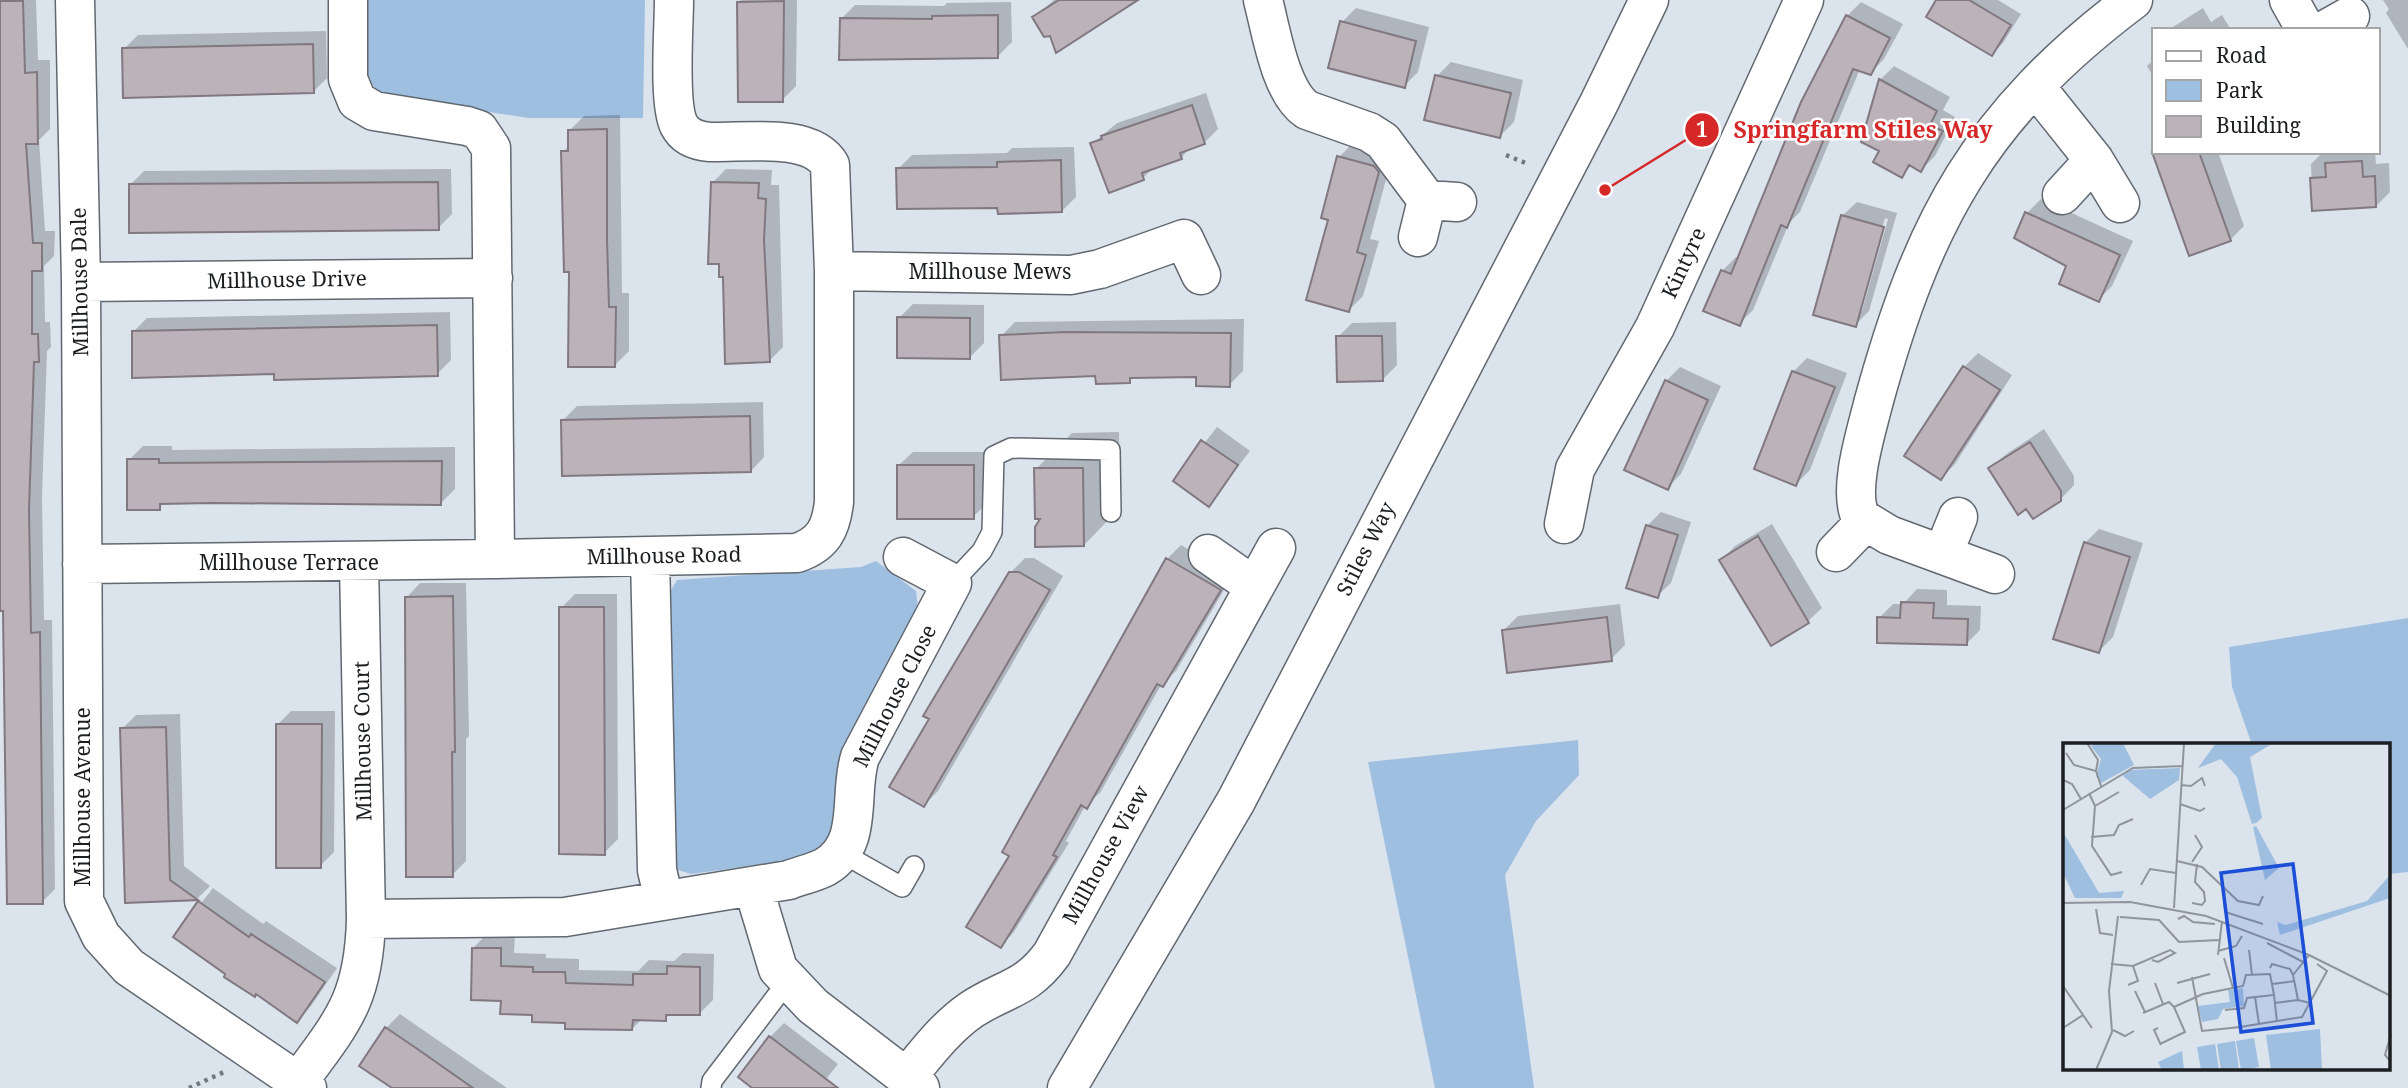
<svg xmlns="http://www.w3.org/2000/svg" width="2408" height="1088" font-family="'Noto Serif',serif">
  <style>
    .green { fill: #9fbfe1 }
    .shadow { fill: #0003; fill-rule: evenodd }
    .building { fill: #bcb2ba; stroke: #817880; stroke-width: 2 }
    .lines { fill: none; stroke-linecap: round; stroke-linejoin: round }
    .service-casing { stroke: #616870; stroke-width: 22 }
    .minor-casing { stroke: #616870; stroke-width: 41 }
    .secondary-casing { stroke: #616870; stroke-width: 41 }
    .path { stroke: #72787d; stroke-width: 4.5; stroke-dasharray: 3.5 5; stroke-linecap: butt }
    .service { stroke: #fff; stroke-width: 19 }
    .minor { stroke: #fff; stroke-width: 38 }
    .secondary { stroke: #fff; stroke-width: 38 }
    .labels { text-anchor: middle; stroke-width: 5; stroke-linejoin: round; paint-order: stroke }
    .street-label { font-size: 21px; fill: #1c1f22; stroke: #fff }
    .inset-road { fill: none; stroke: #8f959b; stroke-width: 2 }
    .view { fill: #1d4ed8; fill-opacity: 0.15; stroke: #1d4ed8; stroke-width: 3.5 }
    .inset-edge { fill: none; stroke: #1c1f22; stroke-width: 3.5 }
    .leader { fill: none; stroke: #d62828; stroke-width: 2.5 }
    .callout-dot { fill: #d62828; stroke: #fff; stroke-width: 2.5 }
    .mark-label { font-size: 21px; text-anchor: middle; font-weight: bold; fill: #fff }
    .callout-label { font-size: 23px; text-anchor: middle; font-weight: bold; fill: #d62828; stroke: #fff; stroke-width: 5; stroke-linejoin: round; paint-order: stroke }
  </style>
  <rect width="100%" height="100%" fill="#dbe3ec"/>
  <path class="green" d="M368,0H645L643,118H528L382,95L367,79Z
    M876,561L916,591L919,619L837,765L835,842L817,857L691,874L678,870L671,857L665,600L677,580L861,567Z
    M2408,618V872L2389,874V745H2252L2232,687L2229,647Z
    M1578,740L1579,775L1536,821L1505,875L1534,1088H1435L1368,762Z"/>
  <path class="shadow" d="M0,0H36L38,60H50V129L39,140L45,231H55L54,256L44,266L45,322H50L51,347L47,351L42,496L44,620H52L55,889L42,902L5,609H0Z
    M741,0H797L796,86L782,100L738,3Z
    M1054,0H1140L1057,50L1051,34L1034,17Z
    M1958,0H1998L2021,14L2003,43L1992,54Z
    M2383,0H2408V49L2386,13L2389,9Z
    M1011,2L1012,42L998,56L841,19L855,5L944,6L947,3Z
    M1861,2L1903,24L1884,59L1870,73L1860,69L1800,212L1789,223L1753,310L1739,324L1722,271L1736,257L1739,259L1847,16Z
    M1356,8L1429,27L1418,72L1404,86L1342,22Z
    M2203,8L2211,22L2222,15L2231,30H2168Z
    M326,31L327,78L313,92L124,49L138,35Z
    M2154,59V78L2147,66Z
    M1451,62L1523,80L1514,122L1500,136L1437,76Z
    M1894,66L1950,97L1943,110L1955,117L1935,156L1921,170L1912,165L1902,175L1882,150L1880,80Z
    M1206,93L1218,129L1204,143L1191,147L1181,158L1155,166L1143,178L1092,144L1117,123Z
    M620,115L622,293H629V351L615,365L571,270L563,152L570,145V130L584,116Z
    M1353,143L1392,157L1370,239L1379,241L1363,296L1349,310L1331,219L1339,157Z
    M1074,147L1076,197L1062,211L999,206L898,169L912,155L1007,153L1012,148Z
    M2154,152H2218L2244,226L2230,240Z
    M2323,152H2375L2376,164L2389,163L2390,192L2376,206L2313,209L2311,164Z
    M451,169L452,214L438,228L130,185L144,171Z
    M726,169L772,170L771,185H779L783,347L769,361L724,276L712,183Z
    M2041,199L2133,241L2112,286L2098,300L2027,213Z
    M1857,202L1897,213L1869,311L1855,325L1815,314L1843,215ZM1885,218L1888,219L1862,311H1858Z
    M913,304L984,305V343L970,357L899,318Z
    M450,312L451,360L437,374L276,372L133,332L147,318Z
    M1244,319L1243,371L1229,385L1198,375L1134,376L1129,381L1097,374L1001,336L1015,322Z
    M1396,322L1397,365L1383,379L1338,337L1352,323Z
    M1978,353L2012,375L1955,464L1941,478L1964,367Z
    M1807,358L1847,373L1810,470L1796,484L1793,372Z
    M1680,367L1721,386L1681,474L1667,488L1666,381Z
    M763,402L764,457L751,471L563,420L577,406Z
    M1217,427L1250,451L1209,504L1175,481Z
    M2044,429L2074,476V485L2060,500L1991,469L2005,455Z
    M1119,432L1120,508L1084,545L1043,517L1036,469L1072,433Z
    M143,446H172V450L455,447V489L441,503L165,502L159,508L129,460Z
    M913,452H987V503L973,517L899,465Z
    M1661,512L1691,522L1671,583L1657,596L1647,526Z
    M1772,524L1822,608L1808,621L1771,644L1721,560L1735,546Z
    M2099,529L2143,543L2113,637L2099,651L2085,543Z
    M1181,545L1233,575L1176,671L1161,685L1100,793L1085,806L1066,841L1069,843L1014,932L1001,946L1011,855L1004,851L1167,559Z
    M1025,558H1034L1063,576L938,791L924,805L931,719L1010,573Z
    M420,583H466L469,736L466,739V861L452,875L407,597Z
    M1917,589L1947,590V605L1981,606L1980,630L1966,644L1879,618L1893,604H1903Z
    M575,594H617L618,839L604,853L561,608Z
    M1620,604L1625,645L1611,659L1504,630L1518,616Z
    M291,711H335L334,852L320,866L277,725Z
    M180,714L184,866L210,886L197,899L127,901L122,729L136,715Z
    M213,888L263,924L266,921L337,968L311,1006L297,1020L175,936Z
    M487,934L515,935L514,953L546,954V958L579,959V970L638,971L649,960L674,961L683,953L714,954L713,1000L699,1014L672,1013L665,1019H642L632,1029L567,1021L534,1013L502,999L473,948Z
    M400,1014L507,1088H394L386,1028Z
    M784,1023L838,1064L819,1088H755L770,1037Z"/>
  <path class="building" d="M1059,0H1138L1056,53L1050,36L1044,37L1032,17Z
    M1936,0H1969L2011,25L1992,56L1926,17Z
    M0,1H23L25,73L37,72L38,144H26L33,243H42V271H32V334H38L39,362H34L29,510L31,633L40,632L43,904H7L3,611H0Z
    M784,1L783,102H738L737,2Z
    M998,15V58L839,60L840,18L932,19V16Z
    M1846,15L1890,38L1871,75L1853,69L1787,228L1781,225L1740,326L1703,311L1721,270L1731,274L1801,102Z
    M1340,21L1416,41L1405,88L1328,68Z
    M313,44L314,93L123,98L122,48Z
    M1435,75L1511,93L1500,138L1424,120Z
    M1879,79L1937,111L1930,125L1943,131L1921,172L1909,165L1902,178L1873,162L1879,151L1861,142Z
    M1192,105L1205,144L1180,153L1182,159L1142,173L1144,180L1109,193L1090,143L1102,139L1101,136Z
    M607,129V239L609,307H616L615,367H568L569,272H564L561,151H568V130Z
    M2152,152H2199L2231,241L2189,256Z
    M1337,156L1374,166L1379,172L1357,252L1366,255L1349,312L1306,300L1328,220L1321,218Z
    M1061,160L1062,212L998,214L997,208L897,209L896,168L997,167V162Z
    M2362,161L2363,177L2375,176L2376,207L2312,211L2310,178L2326,177L2325,163Z
    M438,182L439,230L129,233V184Z
    M711,182L759,183L758,198L766,199L764,240L770,362L725,364L723,277H719V264H708Z
    M2025,212L2120,255L2099,302L2059,284L2066,266L2014,238Z
    M1841,215L1884,227L1856,327L1813,315Z
    M897,317L970,318V359L897,358Z
    M437,325L438,376L274,380V374L132,378V331Z
    M1065,332L1231,333L1230,387L1196,386V377L1130,378V383L1096,384L1095,376L1001,380L999,335Z
    M1336,336H1382L1383,381L1337,382Z
    M1963,366L2000,390L1941,480L1904,456Z
    M1792,371L1835,387L1796,486L1754,469Z
    M1665,380L1708,400L1668,490L1624,470Z
    M750,416L751,472L562,476L561,420Z
    M1201,440L1238,465L1209,507L1173,481Z
    M2030,442L2061,491V501L2033,519L2026,509L2018,515L1988,468Z
    M127,459H159V463L442,461L441,505L211,503L160,504V510H127Z
    M897,465H974V519H897Z
    M1034,468H1083L1084,546L1035,547V527L1040,519H1035Z
    M1646,525L1678,535L1658,598L1626,588Z
    M1758,536L1809,623L1771,646L1719,560Z
    M2084,542L2130,557L2099,653L2053,639Z
    M1166,558L1221,590L1163,687L1157,684L1087,809L1081,805L1053,855L1057,857L1001,948L966,927L1009,856L1002,852Z
    M1009,572H1019L1050,590L924,807L889,787L929,719L923,716Z
    M453,596L455,752H452L453,877H406L405,597Z
    M1901,602L1934,603L1933,618L1968,619L1967,645L1877,643V617L1900,618Z
    M559,607H604L605,855L559,854Z
    M1607,617L1612,661L1507,673L1502,630Z
    M276,724H322L321,868H276Z
    M166,727L170,880L198,900L125,903L120,728Z
    M198,901L249,937L251,934L325,982L297,1023L256,994L255,997L224,977L225,974L173,937Z
    M472,948H501V966L533,967V972H565L566,983L633,985V974H667V966L700,967V1015H666V1021L633,1020L632,1030L565,1029V1023L532,1022V1015L500,1014L501,1001L471,1000Z
    M385,1027L416,1048L473,1088H392L359,1066Z
    M769,1036L838,1088H752L738,1077Z"/>
  <g class="lines">
    <defs>
      <path id="service" d="M952,583L982,551L992,532L994,456L1011,448L1110,450L1111,512
        M842,853L902,887L914,866
        M711,1088L712,1081L788,981"/>
      <path id="minor" d="M75,0L81,282L84,901L101,936L129,967L307,1088
        M348,0V79L357,101L374,111L467,126L479,130L491,148L495,559L797,553C823,544 831,529 834,502V271L830,165C811,132 745,143 710,142C698,141 685,137 679,125C668,104 674,27 674,0
        M1263,0C1271,30 1280,92 1307,110L1369,132L1383,141L1427,200
        M2289,0L2306,30
        M2325,30L2350,16
        M2035,86L2094,160L2120,203
        M2062,195L2094,160
        M1418,237L1427,200L1457,202
        M834,271L1071,275L1100,269L1184,239L1201,275
        M81,282L493,278
        M1564,524L1575,469L1655,327L1804,0
        M1836,552L1865,522
        M1208,554L1254,586
        M1943,554L1958,517
        M650,557L657,870L664,900
        M359,563L366,919
        M82,564L495,559
        M1995,574L1889,535L1861,518C1847,491 1866,433 1873,404C1923,221 1979,116 2133,0
        M753,886L778,969L813,1006L920,1088
        M906,1078C926,1054 945,1028 971,1010C1004,988 1026,990 1052,954L1276,548
        M298,1082C344,1020 364,998 366,919L565,917L789,880C801,875 814,873 825,867C865,844 848,794 860,757L952,583L903,557"/>
      <path id="secondary" d="M1067,1088L1236,801L1599,103L1649,0"/>
    </defs>
    <use href="#service" class="service-casing"/>
    <use href="#minor" class="minor-casing"/>
    <use href="#secondary" class="secondary-casing"/>
    <path class="path" d="M1506,155L1528,164
      M189,1088L224,1072"/>
    <use href="#service" class="service"/>
    <use href="#minor" class="minor"/>
    <use href="#secondary" class="secondary"/>
  </g>
  <g class="labels">
    <g class="street-label">
      <text transform="translate(1684 263) rotate(-65)" y="7">Kintyre</text>
      <text x="990" y="279">Millhouse Mews</text>
      <text transform="translate(287 280) rotate(-1)" y="7">Millhouse Drive</text>
      <text transform="translate(80 282) rotate(-91)" y="7">Millhouse Dale</text>
      <text transform="translate(1366 549) rotate(-63)" y="7">Stiles Way</text>
      <text transform="translate(664 556) rotate(-1)" y="7">Millhouse Road</text>
      <text x="289" y="570">Millhouse Terrace</text>
      <text transform="translate(895 696) rotate(-63)" y="7">Millhouse Close</text>
      <text transform="translate(363 741) rotate(-91)" y="7">Millhouse Court</text>
      <text transform="translate(83 797) rotate(-90)" y="7">Millhouse Avenue</text>
      <text transform="translate(1106 855) rotate(-61)" y="7">Millhouse View</text>
    </g>
  </g>
  <g transform="translate(2063 743)">
    <rect width="327" height="327" fill="#dbe3ec"/>
    <path d="M33,0H60L71,22L38,40L33,33L38,16L28,3ZM153,0L207,2L187,14L199,75L193,80L189,81L174,34L158,16L135,25ZM117,25L116,37L87,56L60,33L65,27ZM193,83L216,125L202,137L190,84ZM0,89L36,150L61,148L58,155H12L0,130ZM327,132V155L217,192L214,179L223,182L304,158ZM180,245L181,263L160,266L155,276L139,279L135,263L167,259L165,247ZM257,286L259,327H208L203,292ZM191,295L196,324L178,327L173,298ZM172,298L176,327H158L154,301ZM152,301L156,327H138L134,304ZM119,308L121,327H99L95,319Z" fill="#9fbfe1"/>
    <path class="inset-road" d="M24,0L35,17L33,28M3,10L11,22L33,28L38,43M0,37L9,41L18,56M118,42L128,43L139,35L142,43M26,50L32,63L29,103L48,132L59,129M117,61L137,68L142,65M32,63L56,49M0,67L70,25L119,23M28,94L51,92L56,82L70,76M114,118L139,124L175,158L196,162L200,153M129,119L139,104L132,92M78,142L87,126L113,130M161,148L162,169L200,181M0,160L67,159L143,173L246,212L328,253M129,160L139,162L142,158L141,149L132,139L134,121M111,165L121,0M33,166L37,190L50,192M57,174L96,177L116,199L156,197M115,176L121,173L130,179L152,181M204,200L242,220M186,207L189,232M155,208L173,203L179,193M155,212L159,178M161,215L170,245M48,221L70,223L107,207L112,210L95,219L89,217M207,225L209,221L227,226L230,232M230,232L235,257L247,260M230,232L246,212M129,234L139,288L177,284L175,266M92,240L100,261M114,240L147,231M209,241L232,238M65,242L75,238L70,223M0,243L29,285M72,248L82,269M211,252L214,279M192,254L196,281M212,260L235,257M80,270L106,259L111,264L140,251L180,243L183,232L207,231L211,252L184,255L181,265L162,267M177,284L239,274L264,228L254,221M0,285L20,272M95,285L91,287L98,302M50,287L62,293L71,288M328,291L322,312L328,319M97,301L122,289L111,264M33,327L49,289L46,248L55,173"/>
    <path class="view" d="M230,121L250,280L178,289L158,130Z"/>
    <rect width="327" height="327" class="inset-edge"/>
  </g>
  <path class="leader" d="M1605 190L1702 130"/>
  <g class="callout-dot">
    <circle cx="1605" cy="190" r="7"/>
    <circle cx="1702" cy="130" r="18"/>
  </g>
  <g class="mark-label">
    <text x="1702" y="137">1</text>
  </g>
  <g class="callout-label">
    <text x="1863" y="138">Springfarm Stiles Way</text>
  </g>
  <rect x="2152" y="28" width="228" height="126" fill="#ffffff" stroke="#a4a5a7" stroke-width="2"/>
  <rect x="2166" y="51" width="35" height="10" fill="#ffffff" stroke="#a4a5a7" stroke-width="2"/>
  <text x="2216" y="63" font-size="21" fill="#1c1f22">Road</text>
  <rect x="2166" y="80" width="35" height="21" fill="#9fbfe1" stroke="#a4a5a7" stroke-width="2"/>
  <text x="2216" y="98" font-size="21" fill="#1c1f22">Park</text>
  <rect x="2166" y="116" width="35" height="21" fill="#bcb2ba" stroke="#a4a5a7" stroke-width="2"/>
  <text x="2216" y="133" font-size="21" fill="#1c1f22">Building</text>
</svg>
